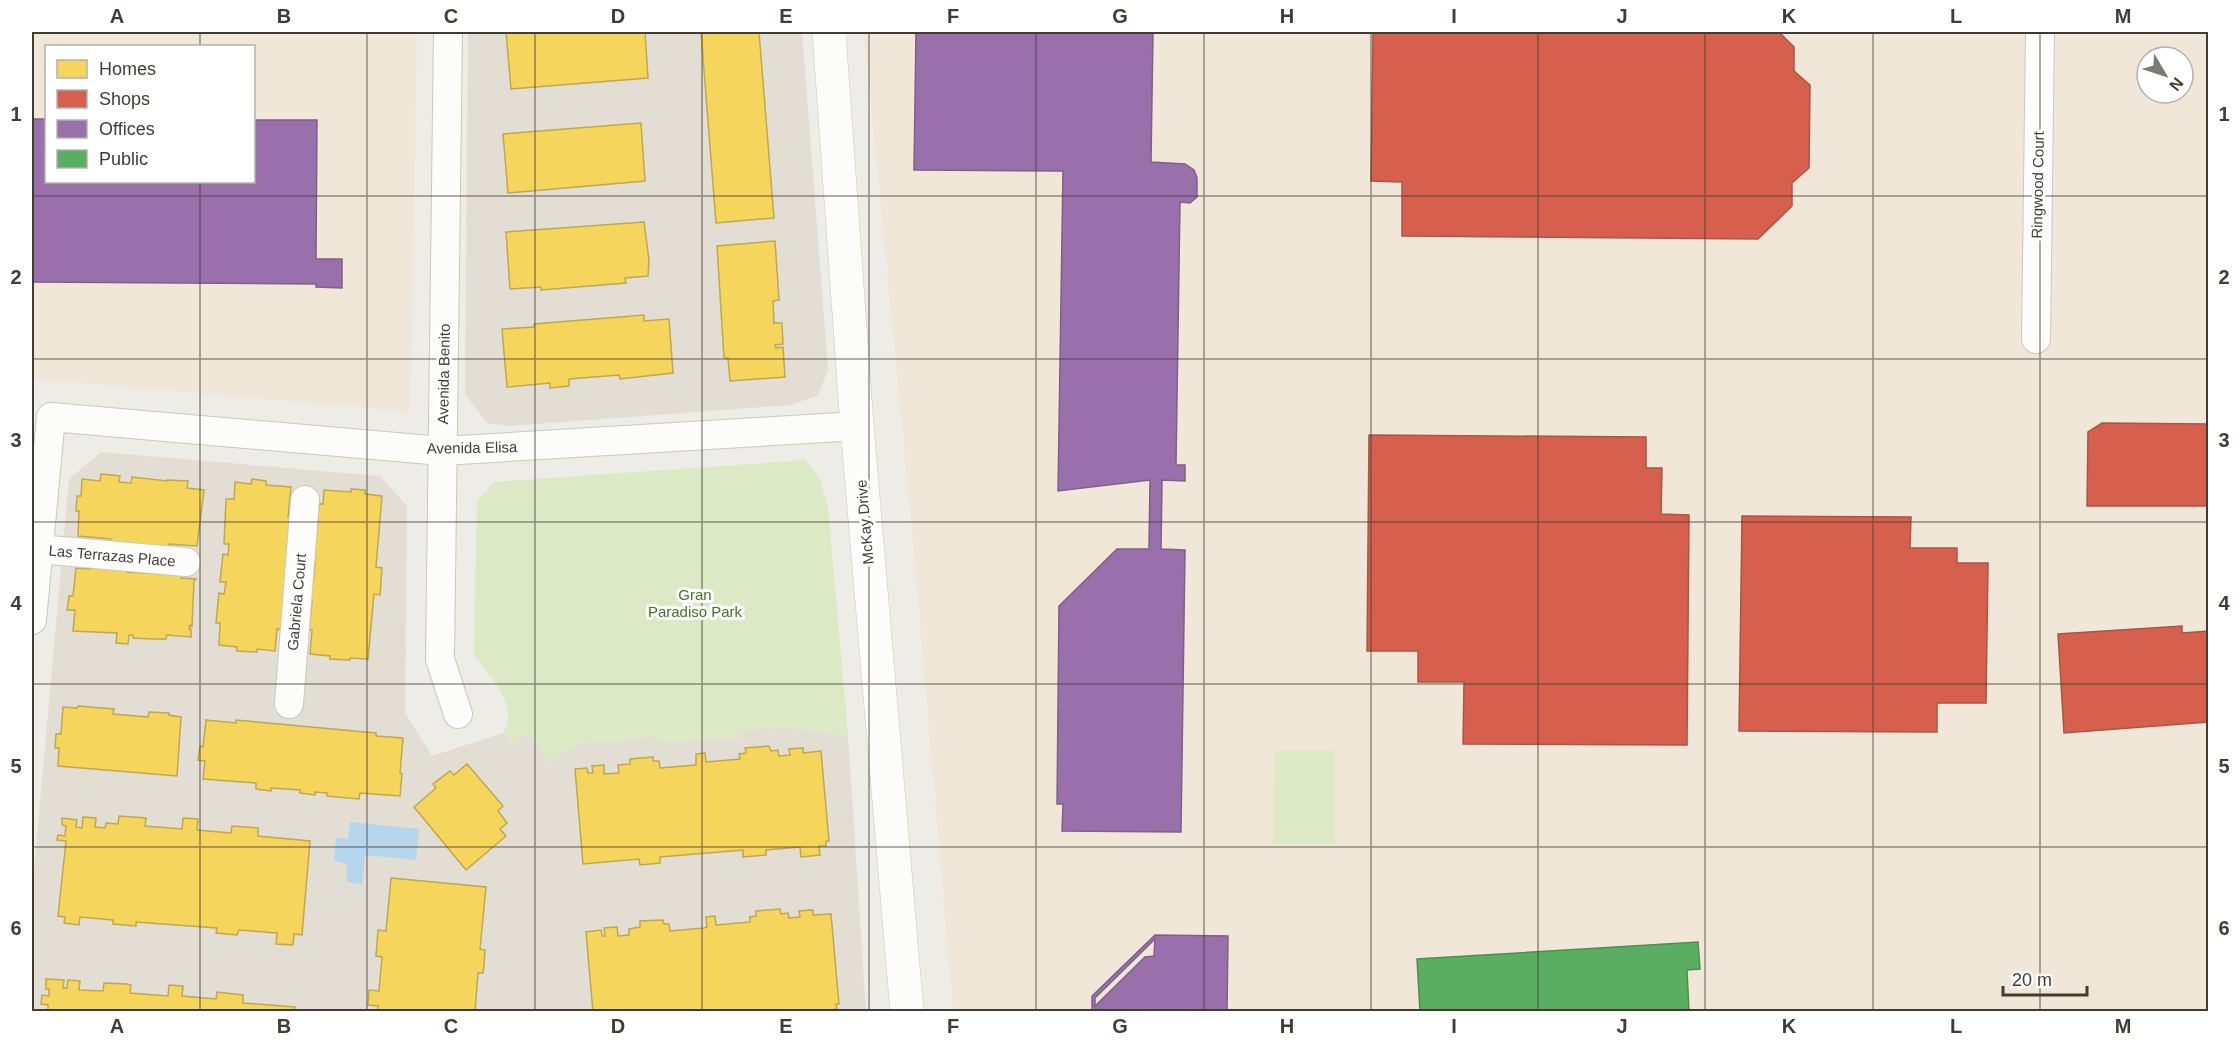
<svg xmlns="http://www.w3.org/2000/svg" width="2240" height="1043" font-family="Helvetica,sans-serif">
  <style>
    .residential { fill: #e2ded3 }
    .commercial { fill: #f1e7d8; fill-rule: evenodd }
    .green { fill: #dbe9c5 }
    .water { fill: #b5d6ec }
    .homes { fill: #f6d55c; stroke: #c0a750; stroke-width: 1.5 }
    .shops { fill: #d6604d; stroke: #aa5545; stroke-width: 1.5 }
    .offices { fill: #9970ab; stroke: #7f6087; stroke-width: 1.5; fill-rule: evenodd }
    .public { fill: #5aae61; stroke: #538c53; stroke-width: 1.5 }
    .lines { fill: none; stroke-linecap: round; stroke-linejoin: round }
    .minor-casing { stroke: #cac8c2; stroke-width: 30 }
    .tertiary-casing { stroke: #cac8c2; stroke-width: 34 }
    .minor { stroke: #fcfcfb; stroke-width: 28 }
    .tertiary { stroke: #fcfcfb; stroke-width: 33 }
    .grid { fill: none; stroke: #423c33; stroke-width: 1.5; stroke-opacity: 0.55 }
    .labels { text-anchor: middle; stroke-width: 6; stroke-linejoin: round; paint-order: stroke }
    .street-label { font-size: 15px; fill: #423c33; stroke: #fff }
    .park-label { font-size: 15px; fill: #437327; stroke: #fff }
    .neatline { fill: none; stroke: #423c33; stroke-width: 2 }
    .grid-label { font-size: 20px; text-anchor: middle; font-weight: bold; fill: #423c33 }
  </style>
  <rect width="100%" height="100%" fill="#eeece6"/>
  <path class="residential" d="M468,32H802L828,370L818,395L791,405L509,426L487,423L465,394Z
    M101,452L380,476L407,506L405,713L432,756L503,733L512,744L528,732L551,761L568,750L587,742H620L634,738L654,737L666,741L735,738L744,730L789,727L848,736L866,1011L32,1012V892L69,479Z"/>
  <path class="commercial" d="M32,32H417L410,412L32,379ZM46,46H254V182H46Z
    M864,32H2208V1011H953L913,541ZM2147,57H2183V93H2147Z"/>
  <path class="green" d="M805,460L820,479L828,508L848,736L789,727L744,730L735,738L666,741L654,737L634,738L620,742H587L568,750L551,761L528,732L512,744L503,733C521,709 488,672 474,655L477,501L494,482Z
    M1274,751H1335V844H1273Z"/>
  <path class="water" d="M350,822L419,829L416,860L365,855L362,884L347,882V864L334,861L336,838L348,839Z"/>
  <path class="homes" d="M506,32H645L648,78L511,89Z
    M701,32H759L774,218L716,223Z
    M641,123L645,181L508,193L503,134Z
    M644,222L649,260L648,276L625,278L626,283L541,290V287L510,289L506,232Z
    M775,241L779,300L773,301L774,323H782L783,344L775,345L776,348L783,347L785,377L730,381L728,358H724L717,246Z
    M644,315V321L669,319L673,373L620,379L619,375L569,379V386L550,388V383L507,387L502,329L534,327V324Z
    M101,474L120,476L119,482L131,483L132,477L167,481V480L188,481L187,488L204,490L197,546L169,544V547L111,542V539L78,536L79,511H76L77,496H81L82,479L100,481Z
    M252,479L266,481V485L291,487L288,517L293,518L282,630L277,629L275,651L257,649V652L237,651V647L219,645L220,623H216L219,593L224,594L226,582H220L223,554L228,555L229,544H224L226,499H234L235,482L251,484Z
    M351,489L365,490V494L382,496L376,567L382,568L380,595L374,594L368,659L350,658V660L330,659V656L310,654L312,630H309L312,601L306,600L307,581L313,582L315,563H309L311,541L316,542L319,504H323L324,490L351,492Z
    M90,567L127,570V572L181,575V578L196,579L194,581L192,626L190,625L189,629H191V637L167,635L166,639H152L133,638V635H129L128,644L116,643L117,633L73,631L75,610H67L69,596H73L76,568L90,569Z
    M78,706L114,709L113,714L148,717L149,712L169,713V715L181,717L177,776L58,766L59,748H55L56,734H61L63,707L77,708Z
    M206,720L236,723V720L376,733V736L403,738L400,773L402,774L400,796L360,793L359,799L327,796V793L315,792V795L300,793V790L271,788V791L256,789V783L203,779L205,761L198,760L200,746L203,747Z
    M769,746L771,751L778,750L779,756L790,755L789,749L803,748V753L821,751L829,841H826V846H819L820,855L801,857L800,847L766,850V855L743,857V850L660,857V863L640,865L639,859L583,864L575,769L587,768L588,773H593L592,766L604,765V774L619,773L618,765L630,764V759L653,757V761H659L660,768L696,765V754L705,753L706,762L740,759L739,754L746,753L745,748Z
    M467,764L503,806L498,811L507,823L500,829L506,836L466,870L414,807L436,788L433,784L450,771L454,775Z
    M119,816L146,818L145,826L182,829L183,818L198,819L197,830L231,833L232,826L258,828V836L310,841L302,935L294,934L293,945L276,944L277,933L239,930L237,935L216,933L217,928L136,922V926L113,924V920L80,917L79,925L64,923L65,917L58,916L66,841L57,840L58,835L65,836L66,826L62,825V818L77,820L76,827L82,828L83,817L96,818L95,827L105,828L106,823L118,824Z
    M391,878L486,887L480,949L485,950L484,965L483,973H478L475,1012H378V1006L368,1005L369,990L379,991L382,957L376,956L378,930L386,931Z
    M780,909L781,914L788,913L789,918L800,917L799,911L811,910H813V915L831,914L839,1004H836L837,1009L830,1010V1012H593L586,932L601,930L602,936H605L604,928L617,927L618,936L629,935V929L640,927V921L663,920L664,924H669L670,931L704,928L707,927L706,917L715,916L716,925L750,922V917L756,916V911Z
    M46,979L64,980L63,988H67L68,980L80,981L79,990L103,991L104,983L127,984L131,985L130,993L168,996L169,985L183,986L182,996L216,999L217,992L243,995V1003L295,1007L294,1012H48V1005L41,1004L42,995L49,996V989H46Z"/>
  <path class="shops" d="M1373,32H1779L1794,47V71L1810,85L1809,168L1792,183V206L1758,239L1402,236V182L1371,181Z
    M2102,423L2208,424V506H2087L2088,432Z
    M1369,435L1646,437V468H1662L1661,514L1689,515L1687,745L1463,744L1464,682H1418V651H1367Z
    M1742,516L1911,517L1910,548H1957V563H1988L1986,703H1937V732L1739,731Z
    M2182,626V633L2208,631V722L2064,733L2058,634Z"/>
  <path class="offices" d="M916,32H1153L1151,162L1185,164L1194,170L1197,178V197L1190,203L1180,202L1176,465H1185V481L1162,480L1161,549L1185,550L1181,832L1062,831L1063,804H1057L1059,606L1117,549H1149L1150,480L1058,491L1063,171L914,170Z
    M32,119H46V182H254V120H317L316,259H342V288L316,287V284L32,282Z
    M1155,935L1228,936L1227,1012H1092V996ZM1155,939L1154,956L1145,957L1095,1006V998Z"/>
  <path class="public" d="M1698,942L1700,969L1687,970L1689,1012H1420L1417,959Z"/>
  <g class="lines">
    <defs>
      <path id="minor" d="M448,32L440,659L458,714
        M2036,339L2040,32
        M38,549L186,562
        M32,620L51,417L442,451L857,426
        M289,704L305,500"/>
      <path id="tertiary" d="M829,32L857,426L907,1012"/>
    </defs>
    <use href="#minor" class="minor-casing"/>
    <use href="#tertiary" class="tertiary-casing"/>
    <use href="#minor" class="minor"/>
    <use href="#tertiary" class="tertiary"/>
  </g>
  <path class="grid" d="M200,32V46M367,32V1012M535,32V1012M702,32V1012M869,32V1012M1036,32V1012M1204,32V1012M1371,32V1012M1538,32V1012M1705,32V1012M1873,32V1012M2040,32V1012M200,182V1012M32,196H2208M32,359H2208M32,522H2208M32,684H2208M32,847H2208"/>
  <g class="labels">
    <g class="street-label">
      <text transform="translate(2038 185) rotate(-89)" y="5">Ringwood Court</text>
      <text transform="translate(444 374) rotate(-89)" y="5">Avenida Benito</text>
      <text transform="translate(472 448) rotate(-1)" y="5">Avenida Elisa</text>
      <text transform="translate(865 522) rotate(-95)" y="5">McKay Drive</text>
      <text transform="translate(112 556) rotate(5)" y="5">Las Terrazas Place</text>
      <text transform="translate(297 602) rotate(-85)" y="5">Gabriela Court</text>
    </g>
    <g class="park-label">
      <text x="695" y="600">Gran<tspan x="695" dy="17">Paradiso Park</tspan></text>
    </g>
  </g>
  <rect width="2240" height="1043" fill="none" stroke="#ffffff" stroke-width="66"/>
  <rect x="45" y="45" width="210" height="138" fill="#ffffff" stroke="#b3b1ad" stroke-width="1.5"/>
  <rect x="57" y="60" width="30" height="18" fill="#f6d55c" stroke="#b3b1ad" stroke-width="1.5"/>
  <text x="99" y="75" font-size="18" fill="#423c33">Homes</text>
  <rect x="57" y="90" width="30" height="18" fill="#d6604d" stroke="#b3b1ad" stroke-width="1.5"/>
  <text x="99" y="105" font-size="18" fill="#423c33">Shops</text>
  <rect x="57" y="120" width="30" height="18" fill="#9970ab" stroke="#b3b1ad" stroke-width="1.5"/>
  <text x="99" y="135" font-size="18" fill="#423c33">Offices</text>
  <rect x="57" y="150" width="30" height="18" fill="#5aae61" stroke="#b3b1ad" stroke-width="1.5"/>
  <text x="99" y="165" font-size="18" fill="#423c33">Public</text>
  <g transform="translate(2165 75) rotate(129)"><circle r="28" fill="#ffffff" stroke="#b3b1ad" stroke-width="1.5"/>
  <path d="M0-4.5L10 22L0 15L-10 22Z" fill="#7e7a72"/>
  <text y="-9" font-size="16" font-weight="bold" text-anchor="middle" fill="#423c33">N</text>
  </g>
  <path d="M2003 986v9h84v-9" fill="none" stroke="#423c33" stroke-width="3"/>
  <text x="2012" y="986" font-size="18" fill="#423c33" stroke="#ffffff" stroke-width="4.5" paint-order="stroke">20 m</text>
  <rect x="33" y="33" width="2174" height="977" class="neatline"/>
  <g class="grid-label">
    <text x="117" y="23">A</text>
    <text x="284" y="23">B</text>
    <text x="451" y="23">C</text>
    <text x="618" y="23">D</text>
    <text x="786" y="23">E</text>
    <text x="953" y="23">F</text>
    <text x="1120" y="23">G</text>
    <text x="1287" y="23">H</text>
    <text x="1454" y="23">I</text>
    <text x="1622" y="23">J</text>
    <text x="1789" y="23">K</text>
    <text x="1956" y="23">L</text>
    <text x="2123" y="23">M</text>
    <text x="16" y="121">1</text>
    <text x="2224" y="121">1</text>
    <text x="16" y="284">2</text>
    <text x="2224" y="284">2</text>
    <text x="16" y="447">3</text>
    <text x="2224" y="447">3</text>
    <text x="16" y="610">4</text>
    <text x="2224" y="610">4</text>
    <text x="16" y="773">5</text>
    <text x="2224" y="773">5</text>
    <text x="16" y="935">6</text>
    <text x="2224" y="935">6</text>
    <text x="117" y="1033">A</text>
    <text x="284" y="1033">B</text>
    <text x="451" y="1033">C</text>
    <text x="618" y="1033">D</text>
    <text x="786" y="1033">E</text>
    <text x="953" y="1033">F</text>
    <text x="1120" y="1033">G</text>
    <text x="1287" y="1033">H</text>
    <text x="1454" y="1033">I</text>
    <text x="1622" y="1033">J</text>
    <text x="1789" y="1033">K</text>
    <text x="1956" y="1033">L</text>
    <text x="2123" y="1033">M</text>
  </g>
</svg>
